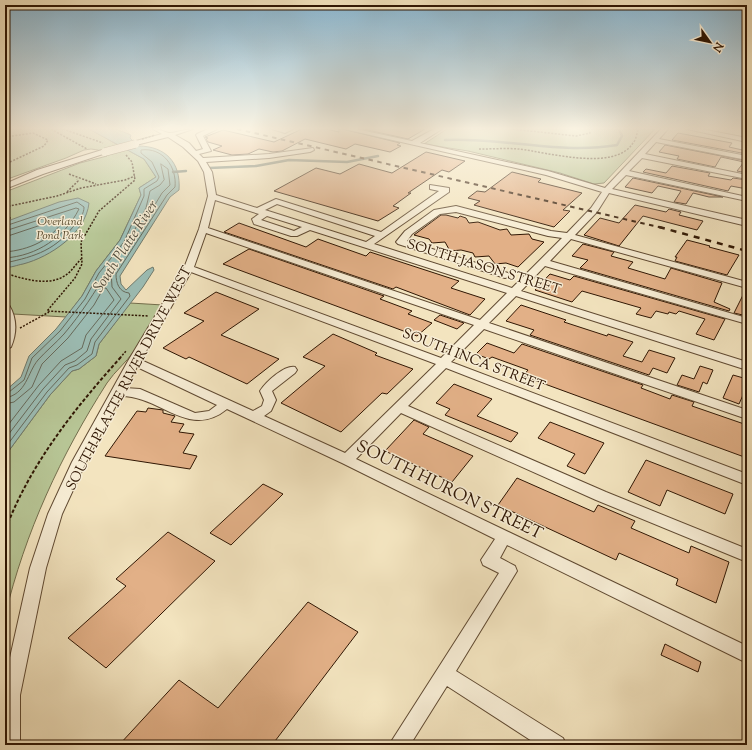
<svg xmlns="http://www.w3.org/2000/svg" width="752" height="750" font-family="'Sorts Mill Goudy',serif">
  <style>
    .green { fill: #b7c595; stroke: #736e4c }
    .water { fill: #9cbeb6; stroke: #707b6e }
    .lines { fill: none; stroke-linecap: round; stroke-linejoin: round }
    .shore { stroke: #666a5c; stroke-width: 1 }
    .stream { stroke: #707b6e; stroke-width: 2.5 }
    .building { fill: #e2b087; stroke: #2f1603 }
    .minor-casing { stroke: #604a32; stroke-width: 2 }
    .path-far2 { stroke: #2f1603; stroke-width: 1.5; stroke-dasharray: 2 1.5; stroke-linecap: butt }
    .path-far1 { stroke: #2f1603; stroke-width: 2; stroke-dasharray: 3.5 2; stroke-linecap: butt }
    .path { stroke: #2f1603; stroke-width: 3; stroke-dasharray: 4.5 3; stroke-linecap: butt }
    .minor { fill: #f7edd5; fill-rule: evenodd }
    .rail-far1 { stroke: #2f1603; stroke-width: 2; stroke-dasharray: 4.5 4.5; stroke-linecap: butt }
    .rail { stroke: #2f1603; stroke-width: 2.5; stroke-dasharray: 6 6; stroke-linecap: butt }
    .minor-bridge-casing { stroke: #604a32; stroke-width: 9; stroke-linecap: butt }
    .path-bridge { stroke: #2f1603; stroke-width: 1.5; stroke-dasharray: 2 1.5; stroke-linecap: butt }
    .minor-bridge { stroke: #f7edd5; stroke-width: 8 }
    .labels { text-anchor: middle; stroke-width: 3; stroke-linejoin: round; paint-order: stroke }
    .far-park-label { font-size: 12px; font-style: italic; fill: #584b2f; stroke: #f7edd5 }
    .street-label { font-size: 14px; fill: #2f1603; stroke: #f7edd5 }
    .water-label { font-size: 15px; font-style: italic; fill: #555142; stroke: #f7edd5 }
    .near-street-label { font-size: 17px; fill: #2f1603; stroke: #f7edd5 }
  </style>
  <rect width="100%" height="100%" fill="#f3e4bf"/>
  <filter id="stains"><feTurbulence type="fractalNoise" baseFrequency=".005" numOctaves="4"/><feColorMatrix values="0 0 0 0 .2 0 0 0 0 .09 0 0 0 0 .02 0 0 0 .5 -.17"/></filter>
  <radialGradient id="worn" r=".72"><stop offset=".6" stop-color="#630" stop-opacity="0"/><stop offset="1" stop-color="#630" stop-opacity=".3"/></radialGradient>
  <path class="green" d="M5,129H89L144,159L156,177L139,188L141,195L120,240L96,271L82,296L66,317L13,314L5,300V192L80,163L107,156L98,150L91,149L84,150L66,158L5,180Z
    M447,129H655L604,183L594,184L560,173L468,151L424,144Z
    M130,303L163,305C154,320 145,337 134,351C126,363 115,371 107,383C61,455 25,532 5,616V456L50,395L72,371L79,369L96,356L99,344Z"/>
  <path class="water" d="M89,129H116L131,135L130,138L138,146C166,146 181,163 179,190L170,197L120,276L121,284L126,290L147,270L153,267L154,270L143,287L99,344L96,356L79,369L72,371L50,395L5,456V391L21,377L29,356L56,329L82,296L96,271L120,240L141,195L139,188L156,177L144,159Z
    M78,198L89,203C86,233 50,257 23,264C17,265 11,268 5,267V222L59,202Z"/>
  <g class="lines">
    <path class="shore" d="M161,164L168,169L170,185L162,193L136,236L133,238L132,235L146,208L150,191L160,185L164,180Z
      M5,226L77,202L84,207C84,214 80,218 76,223C56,250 37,256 5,263
      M5,231L76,208L79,209C65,237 37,256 5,258
      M5,237L62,218L64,219C52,240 29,250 5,252
      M5,393L9,392L24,380L32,358L60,331L85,299L99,273L124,242L144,196V189L157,181L159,177L152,162L141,153V150C163,147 177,167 175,187L167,195L116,274C116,283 119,292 129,293L130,296L95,342L92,354L77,365L69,368L47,392L5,448
      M5,398C27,394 27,373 38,360C46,351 56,343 64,334C81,314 95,292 108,270H111L112,287L121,299L91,339L87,351L75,361L65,365L43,389L5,439
      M5,404L14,402L32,387L42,364L68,338L94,305L103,289L106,288L114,300L86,335L82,348L61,361L39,385L5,429"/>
    <path class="stream" d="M445,140C503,137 559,155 617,145L622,136L619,129
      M209,168L256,166L289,160L347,162L378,156
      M173,172L186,171"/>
  </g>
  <path class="building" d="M302,129H326L339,132V129H343L400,143L397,145L401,146L390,152L355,144L346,149L305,139L282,151L273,152L259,149L248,154L232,155L213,150L222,146L208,142L206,139L208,138L205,137L223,130L274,142Z
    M363,129H425L408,139Z
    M678,133L732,143L729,147L747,151V154L672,140Z
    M665,145L747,161V173L737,171L744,162L721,157L715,167L677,159L679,156L659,152Z
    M426,152L465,161L449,172L442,170L408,193H411L393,206L399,208L378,221L274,191L316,168L340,174L359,164L392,173Z
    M672,166L710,173L708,176L731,180L733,178L747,180V189L731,186L728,191L643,172L646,169L666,173Z
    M512,172L541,179L538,182L582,193L563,210L570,211L554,227L474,205L480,201L468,198L477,191L485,192Z
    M633,178L723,197H709L693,193L686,204L674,202L681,191L658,186L652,193L625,187Z
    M635,205L666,212L669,209L681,212L679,215L703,221L697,230L643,216L619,246L584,235L600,218L619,223Z
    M441,215H446L458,218L460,216L466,218L469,223L478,222L500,230L507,229L511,235L529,234L532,239L544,242L518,267L506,263L495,264L489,256L475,257L473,253L461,250L450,251L445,242L432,243L429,239L414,235Z
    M239,223L306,247L318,239L366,256L370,252L459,281L451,288L485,299L470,315L396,287L393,289L224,232Z
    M687,240L710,246L709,247L739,255L727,275L675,261L677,257H675Z
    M583,244L614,252L611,256L633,262L628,268L665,279L671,268L722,283L714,302L730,309L729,311L580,268L588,260L572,256Z
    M249,249L384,296L380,299L412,311L408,314L432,323L417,336L223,264Z
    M550,274L570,280L574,276L725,319L714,340L696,334L705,319L679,311L676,314L669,312L668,314L656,311L651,318L636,314L641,308L582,291L572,302L535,290Z
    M746,289H747V316L734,313Z
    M216,292L259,309L221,335L279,359L247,384L189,357L186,359L163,348L204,321L184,313Z
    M521,305L566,320L564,322L607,336L608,334L633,342L623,356L642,362L649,350L675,358L667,373L653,368L649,375L530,335L534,330L506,321Z
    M440,315L464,323L457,329L434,320Z
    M333,334L377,353L375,355L413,369L387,394L382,393L341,432L281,403L325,366L303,357Z
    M487,343L514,353L522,344L643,385L641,388L670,399L672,395L694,402L692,406L747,425V458L523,376L528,370L492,357L489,359L476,354Z
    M700,366L713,370L707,384L703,382L699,392L677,385L682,375L694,379Z
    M733,375L747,379V386L739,404L723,398Z
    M454,384L492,399L477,416L518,433L511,442L445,415L450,409L436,403Z
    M148,408L163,410V413L175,416L171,422L184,424L179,432L194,434L183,453L197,456L190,469L105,456L137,411L146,412Z
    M414,420L429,427L423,434L473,456L452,482L385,451Z
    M550,422L604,443L585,474L567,466L575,454L538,438Z
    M646,460L733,494L725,514L667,490L660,506L628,492Z
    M517,478L594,512L598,505L635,521L631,528L689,553L691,546L729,562L716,603L676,585L678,579L619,553L616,560L498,505Z
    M263,484L283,494L231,545L210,533Z
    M168,532L215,561L106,668L68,638L126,586L116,579Z
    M308,602L358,632L272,745H119L179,680L218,708Z
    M665,644L701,662L698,672L661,655Z"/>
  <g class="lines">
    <defs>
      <path id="minor" d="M153,129C160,129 164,132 169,133C175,133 186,129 193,129L175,135L189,143L196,151L203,149L196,135L197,134L208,129H217L203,136L211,151L199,154L203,158L269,154L313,148L314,150L310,152L269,158L206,162L212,172L216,195L257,208L276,199L381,232L439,191L430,189V185L449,188V192L374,244L512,288L562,238L548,236L456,212L440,214L412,234L407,241L508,273L510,275L508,277L505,278L398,244L396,242L405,231L434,210L456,206L551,231L567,233L591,208L602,192L546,175L344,129H356L412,141L434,129H442L420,143L548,171L605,188L661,129H668L659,139L747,156V160L656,142L645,154L747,175V179L642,158L629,171L747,197V201L626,175L612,189L747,220V226L609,193L597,212L575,235L747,282V288L571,239L550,261L747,318V324L545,266L521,291L747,362V370L516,296L489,323L747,410V419L484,329L451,362L747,474V485L446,368L408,406L606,492L747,549V562L596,500L401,413L356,459L747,646V663L507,545L500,558L515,566L517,571L456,671L563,738L566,745H538L447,686L410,745H389L499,573L483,565L481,560L495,539L342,463L227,409C189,440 161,396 121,396L86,462L62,514L46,568L20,695V745H5V680L30,568L48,514L72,462L128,361L184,268L199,229L208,196L204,172L198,161L183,147L168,137L132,146V142L162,134ZM215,200L259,214L252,219L254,224L291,236H297L310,230L507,293L480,320L208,228ZM277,204L375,236L366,242L265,210ZM267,216L302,227L294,231L261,220ZM206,233L474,325L441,358L194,267ZM191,272L436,364L345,453L264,416L271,411L276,400L272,391L295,373L297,370L295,367C284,365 266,382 260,391L264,400L262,406L253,411L141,360ZM137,367L217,405L209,411L195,413L140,389L125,388Z
        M272,129H293L285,133Z
        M687,129H701L747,138V142Z
        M102,150L109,152L43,174L5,189V184L37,170Z
        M5,304L9,305C17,318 17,333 11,347L5,350Z"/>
    </defs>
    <use href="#minor" class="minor-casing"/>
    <path class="path-far2" d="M51,129L87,149
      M63,129L103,143
      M513,129L576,136L590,133L589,129
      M5,137L33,133L48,140L44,146L10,162
      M479,149C492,149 506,148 519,149C546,152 615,172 633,143C636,140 637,133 638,129
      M126,155L132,162L135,180L99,211L81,242L82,264L75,278L47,311L149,316
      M69,174L96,184
      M67,192L78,181L77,179
      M5,207L57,196L81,188L125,180L135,176
      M5,216L10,218L5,220
      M5,273C23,279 49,287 66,275C72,271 76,264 81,259
      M20,328L49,312
      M120,358L126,351"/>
    <path class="path-far1" d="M6,528C31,463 75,408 121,357"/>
    <path class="path" d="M5,531L7,527"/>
    <use href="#minor" class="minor"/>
    <path class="rail-far1" d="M237,129L663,228"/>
    <path class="rail" d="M659,227L747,251"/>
    <defs>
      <path id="minor-bridge" d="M105,152L135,144"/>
    </defs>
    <use href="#minor-bridge" class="minor-bridge-casing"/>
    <path class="path-bridge" d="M142,139L155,135"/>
    <use href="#minor-bridge" class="minor-bridge"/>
  </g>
  <linearGradient id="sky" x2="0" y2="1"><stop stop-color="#89b8d4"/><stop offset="0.55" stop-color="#faf3e2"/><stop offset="1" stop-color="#faf3e2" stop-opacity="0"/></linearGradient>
  <rect width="752" height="234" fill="url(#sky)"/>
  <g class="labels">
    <g class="far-park-label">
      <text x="60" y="225">Overland<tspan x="60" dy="14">Pond Park</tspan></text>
    </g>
    <g class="street-label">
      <text transform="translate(484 266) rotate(17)" y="5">SOUTH JASON STREET</text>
      <text transform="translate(474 359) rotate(21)" y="5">SOUTH INCA STREET</text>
      <text transform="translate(128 378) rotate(-62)" y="5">SOUTH PLATTE RIVER DRIVE WEST</text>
    </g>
    <g class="water-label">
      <text transform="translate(125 246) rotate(-57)" y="5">South Platte River</text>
    </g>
    <g class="near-street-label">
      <text transform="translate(450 489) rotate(26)" y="6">SOUTH HURON STREET</text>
    </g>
  </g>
  <rect width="752" height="750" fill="none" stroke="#f3e4bf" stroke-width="20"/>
  <rect x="6" y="6" width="740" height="738" fill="none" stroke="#2f1603" stroke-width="2"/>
  <rect x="10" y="10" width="732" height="730" fill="none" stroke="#2f1603"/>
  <g transform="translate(710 42) rotate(123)" stroke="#f7edd5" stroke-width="3" paint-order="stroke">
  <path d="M0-3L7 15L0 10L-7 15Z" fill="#2f1603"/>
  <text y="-6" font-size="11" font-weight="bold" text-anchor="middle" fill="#2f1603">N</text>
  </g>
  <rect width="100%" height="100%" filter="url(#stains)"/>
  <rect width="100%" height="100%" fill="url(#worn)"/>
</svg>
